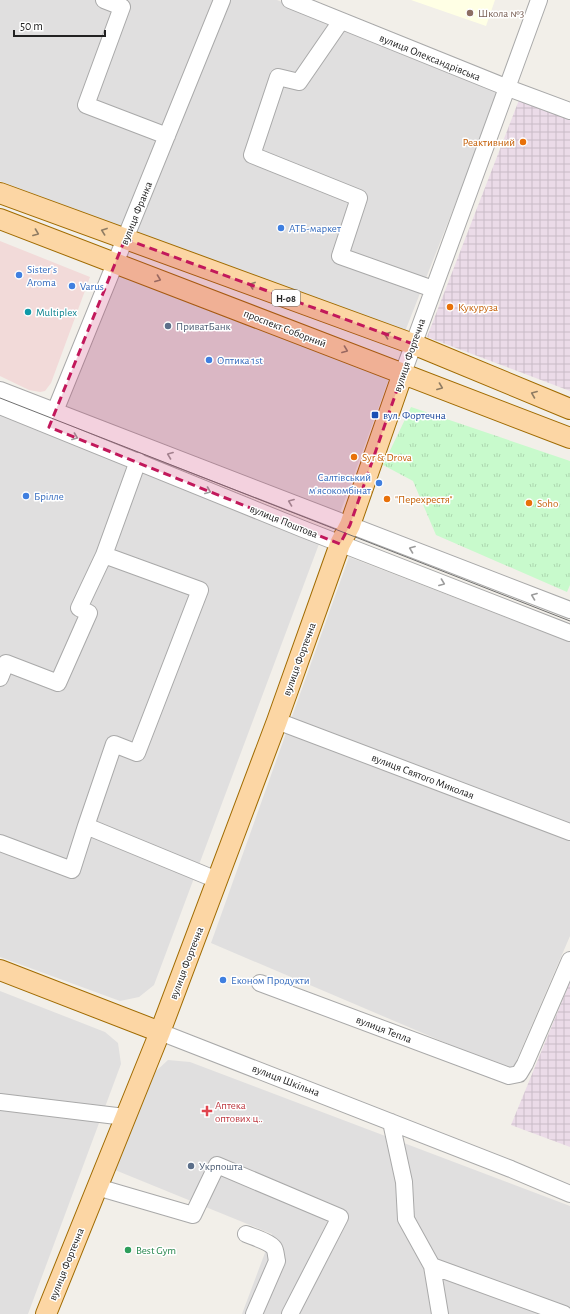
<svg xmlns="http://www.w3.org/2000/svg" width="570" height="1314" font-family="'Alegreya Sans',sans-serif">
  <style>
    .residential { fill: #e0dfdf }
    .commercial { fill: #f2dad9 }
    .industrial { fill: url(#industrial-grid) }
    .education { fill: #ffffe5 }
    .park { fill: url(#park-tufts) }
    .lines { fill: none; stroke-linecap: round; stroke-linejoin: round }
    .minor-casing { stroke: #a9a9a9; stroke-width: 18 }
    .major-casing { stroke: #a06b00; stroke-width: 22 }
    .minor { stroke: #fff; stroke-width: 16 }
    .major { stroke: #fcd6a4; stroke-width: 20 }
    .tram { stroke: #707070; stroke-width: 1 }
    .oneway { stroke: #8f7c63 }
    .oneway2 { stroke: #9c9c9c }
    .marked { fill: #c2185b; fill-opacity: 0.2; stroke: #c2185b; stroke-width: 3; stroke-dasharray: 8 5; stroke-linejoin: round }
    .education-dot { fill: #8d6e63; stroke: #fff; stroke-width: 1.5 }
    .food-dot { fill: #e8710a; stroke: #fff; stroke-width: 1.5 }
    .shop-dot { fill: #3f7fe0; stroke: #fff; stroke-width: 1.5 }
    .culture-dot { fill: #0f9aa8; stroke: #fff; stroke-width: 1.5 }
    .service-dot { fill: #5c6f8a; stroke: #fff; stroke-width: 1.5 }
    .transit-dot { fill: #1a4fb4; stroke: #fff; stroke-width: 1.5 }
    .health-dot { fill: #e0444e; stroke: #fff; stroke-width: 1.5 }
    .leisure-dot { fill: #2e9e5b; stroke: #fff; stroke-width: 1.5 }
    .labels { text-anchor: middle; stroke-width: 3; stroke-linejoin: round; paint-order: stroke }
    .shield { fill: #fff; stroke: #646464; stroke-width: 1 }
    .shield-label { font-size: 10px; font-weight: bold; fill: #222 }
    .education-label { font-size: 11px; fill: #785e54; stroke: #fff; text-anchor: start }
    .street-label { font-size: 11px; fill: #222; stroke: #fff }
    .food-label { font-size: 11px; fill: #c56008; stroke: #fff; text-anchor: start }
    .shop-label { font-size: 11px; fill: #366cbe; stroke: #fff; text-anchor: start }
    .culture-label { font-size: 11px; fill: #0d838f; stroke: #fff; text-anchor: start }
    .service-label { font-size: 11px; fill: #4e5e75; stroke: #fff; text-anchor: start }
    .transit-label { font-size: 11px; fill: #164399; stroke: #fff; text-anchor: start }
    .health-label { font-size: 11px; fill: #be3a42; stroke: #fff; text-anchor: start }
    .leisure-label { font-size: 11px; fill: #27864d; stroke: #fff; text-anchor: start }
  </style>
  <defs>
    <pattern id="industrial-grid" width="8" height="8" patternUnits="userSpaceOnUse"><rect width="8" height="8" fill="#ebdbe8"/><path d="M0 4h8M4 0v8" fill="none" stroke="#c9bcc7"/></pattern>
    <pattern id="park-tufts" width="24" height="20" patternUnits="userSpaceOnUse"><rect width="24" height="20" fill="#c8facc"/><path d="M3 7l-1-3M5 7V3M7 7l1-3M15 17l-1-3M17 17v-4M19 17l1-3" fill="none" stroke="#acd6af"/></pattern>
  </defs>
  <rect width="100%" height="100%" fill="#f2efe9"/>
  <path class="residential" d="M0,0H277L500,90L404,334L0,181Z
    M119,269L390,376L340,513L61,410Z
    M0,412L319,544L154,985L139,997L120,1001L0,957Z
    M349,557L570,642V936L512,1071L211,943Z
    M0,991L105,1032L118,1043L121,1064L28,1314H0Z
    M168,1060L190,1062L570,1206V1314H242L272,1234L115,1170L154,1073Z"/>
  <path class="commercial" d="M0,241L90,277L51,383L45,391L40,392L29,390L0,376Z"/>
  <path class="industrial" d="M519,100L570,120V391L427,337Z
    M570,982V1147L511,1125Z"/>
  <path class="education" d="M411,0H495L486,26Z"/>
  <path class="park" d="M411,407L570,461V585L567,592L436,535L413,481L383,465Z"/>
  <g class="lines">
    <defs>
      <path id="minor" d="M104,0L122,7L86,105L167,136
        M290,0L508,88L570,111
        M341,21L299,82L278,77L252,155L359,198L340,256L433,289
        M403,373L539,0
        M0,390L570,610
        M0,406L303,529L570,633
        M51,421L222,0
        M104,555L138,461
        M0,678L6,663L58,683L89,613L79,608L104,555L200,590L137,753L114,744L86,826
        M277,721L570,832
        M0,843L72,870L86,826L217,880
        M260,983L509,1076L519,1074L525,1064L570,960
        M160,1032L511,1169L570,1194
        M0,1102L125,1117
        M391,1122L404,1182L406,1219L432,1266L440,1314
        M97,1187L193,1215L217,1165L340,1217L290,1314
        M246,1234C253,1237 270,1242 274,1248C276,1251 276,1257 277,1261L254,1314
        M432,1266L564,1314"/>
      <path id="major" d="M0,193L413,344L570,409
        M0,219L570,438
        M0,970L160,1032
        M46,1314L160,1032L277,721L340,544L350,525L403,373"/>
    </defs>
    <use href="#minor" class="minor-casing"/>
    <use href="#major" class="major-casing"/>
    <use href="#minor" class="minor"/>
    <use href="#major" class="major"/>
    <path class="tram" d="M0,398L570,621"/>
  </g>
  <defs><path id="oneway-chevron" d="M-2-3.5L2.5 0L-2 3.5" fill="none" stroke-width="1.6" stroke-linecap="round" stroke-linejoin="round"/></defs>
  <g class="oneway">
    <use href="#oneway-chevron" transform="translate(104 231) rotate(-160)"/>
    <use href="#oneway-chevron" transform="translate(36 233) rotate(21)"/>
    <use href="#oneway-chevron" transform="translate(158 279) rotate(21)"/>
    <use href="#oneway-chevron" transform="translate(252 285) rotate(-160)"/>
    <use href="#oneway-chevron" transform="translate(387 335) rotate(-160)"/>
    <use href="#oneway-chevron" transform="translate(345 350) rotate(21)"/>
    <use href="#oneway-chevron" transform="translate(440 387) rotate(21)"/>
    <use href="#oneway-chevron" transform="translate(534 394) rotate(-158)"/>
  </g>
  <g class="oneway2">
    <use href="#oneway-chevron" transform="translate(75 437) rotate(21)"/>
    <use href="#oneway-chevron" transform="translate(170 455) rotate(-159)"/>
    <use href="#oneway-chevron" transform="translate(208 491) rotate(22)"/>
    <use href="#oneway-chevron" transform="translate(291 502) rotate(-159)"/>
    <use href="#oneway-chevron" transform="translate(412 549) rotate(-159)"/>
    <use href="#oneway-chevron" transform="translate(442 583) rotate(21)"/>
    <use href="#oneway-chevron" transform="translate(534 596) rotate(-159)"/>
  </g>
  <path class="marked" d="M125,239L413,344L350,525L340,544L49,427Z"/>
  <circle class="education-dot" cx="470" cy="13" r="4"/>
  <g class="food-dot">
    <circle cx="523" cy="142" r="4"/>
    <circle cx="450" cy="307" r="4"/>
    <circle cx="354" cy="457" r="4"/>
    <circle cx="387" cy="499" r="4"/>
    <circle cx="529" cy="503" r="4"/>
  </g>
  <g class="shop-dot">
    <circle cx="281" cy="228" r="4"/>
    <circle cx="19" cy="275" r="4"/>
    <circle cx="72" cy="286" r="4"/>
    <circle cx="209" cy="360" r="4"/>
    <circle cx="379" cy="483" r="4"/>
    <circle cx="26" cy="496" r="4"/>
    <circle cx="223" cy="980" r="4"/>
  </g>
  <circle class="culture-dot" cx="28" cy="312" r="4"/>
  <g class="service-dot">
    <circle cx="168" cy="326" r="4"/>
    <circle cx="191" cy="1166" r="4"/>
  </g>
  <rect class="transit-dot" x="371" y="411" width="8" height="8" rx="2"/>
  <path class="health-dot" d="M205 1105h4v4h4v4h-4v4h-4v-4h-4v-4h4z"/>
  <circle class="leisure-dot" cx="128" cy="1250" r="4"/>
  <g class="labels">
    <rect class="shield" x="272" y="290" width="28" height="16" rx="3"/>
    <g class="shield-label">
      <text x="286" y="302">Н-08</text>
    </g>
    <g class="education-label">
      <text x="478" y="17">Школа №3</text>
    </g>
    <g class="street-label">
      <text transform="translate(430 57) rotate(22)" y="4">вулиця Олександрівська</text>
      <text transform="translate(136 213) rotate(-68)" y="4">вулиця Франка</text>
      <text transform="translate(285 328) rotate(21)" y="4">проспект Соборний</text>
      <text transform="translate(409 355) rotate(-71)" y="4">вулиця Фортечна</text>
      <text transform="translate(284 521) rotate(22)" y="4">вулиця Поштова</text>
      <text transform="translate(299 659) rotate(-70)" y="4">вулиця Фортечна</text>
      <text transform="translate(423 776) rotate(21)" y="4">вулиця Святого Миколая</text>
      <text transform="translate(186 963) rotate(-69)" y="4">вулиця Фортечна</text>
      <text transform="translate(384 1029) rotate(21)" y="4">вулиця Тепла</text>
      <text transform="translate(286 1080) rotate(21)" y="4">вулиця Шкільна</text>
      <text transform="translate(66 1264) rotate(-68)" y="4">вулиця Фортечна</text>
    </g>
    <g class="food-label">
      <text x="515" y="146" text-anchor="end">Реактивний</text>
      <text x="458" y="311">Кукуруза</text>
      <text x="362" y="461">Syr &amp; Drova</text>
      <text x="395" y="503">"Перехрестя"</text>
      <text x="537" y="507">Soho</text>
    </g>
    <g class="shop-label">
      <text x="289" y="232">АТБ-маркет</text>
      <text x="27" y="273">Sister's<tspan x="27" dy="13">Aroma</tspan></text>
      <text x="80" y="290">Varus</text>
      <text x="217" y="364">Оптика 1st</text>
      <text x="371" y="481" text-anchor="end">Салтівський<tspan x="371" dy="13">м'ясокомбінат</tspan></text>
      <text x="34" y="500">Брілле</text>
      <text x="231" y="984">Економ Продукти</text>
    </g>
    <g class="culture-label">
      <text x="36" y="316">Multiplex</text>
    </g>
    <g class="service-label">
      <text x="176" y="330">ПриватБанк</text>
      <text x="199" y="1170">Укрпошта</text>
    </g>
    <g class="transit-label">
      <text x="383" y="419">вул. Фортечна</text>
    </g>
    <g class="health-label">
      <text x="215" y="1109">Аптека<tspan x="215" dy="13">оптових ц‥</tspan></text>
    </g>
    <g class="leisure-label">
      <text x="136" y="1254">Best Gym</text>
    </g>
  </g>
  <path d="M14 30v6h91v-6" fill="none" stroke="#222222" stroke-width="2"/>
  <text x="20" y="30" font-size="12" fill="#222222" stroke="#ffffff" stroke-width="3" paint-order="stroke">50 m</text>
</svg>
